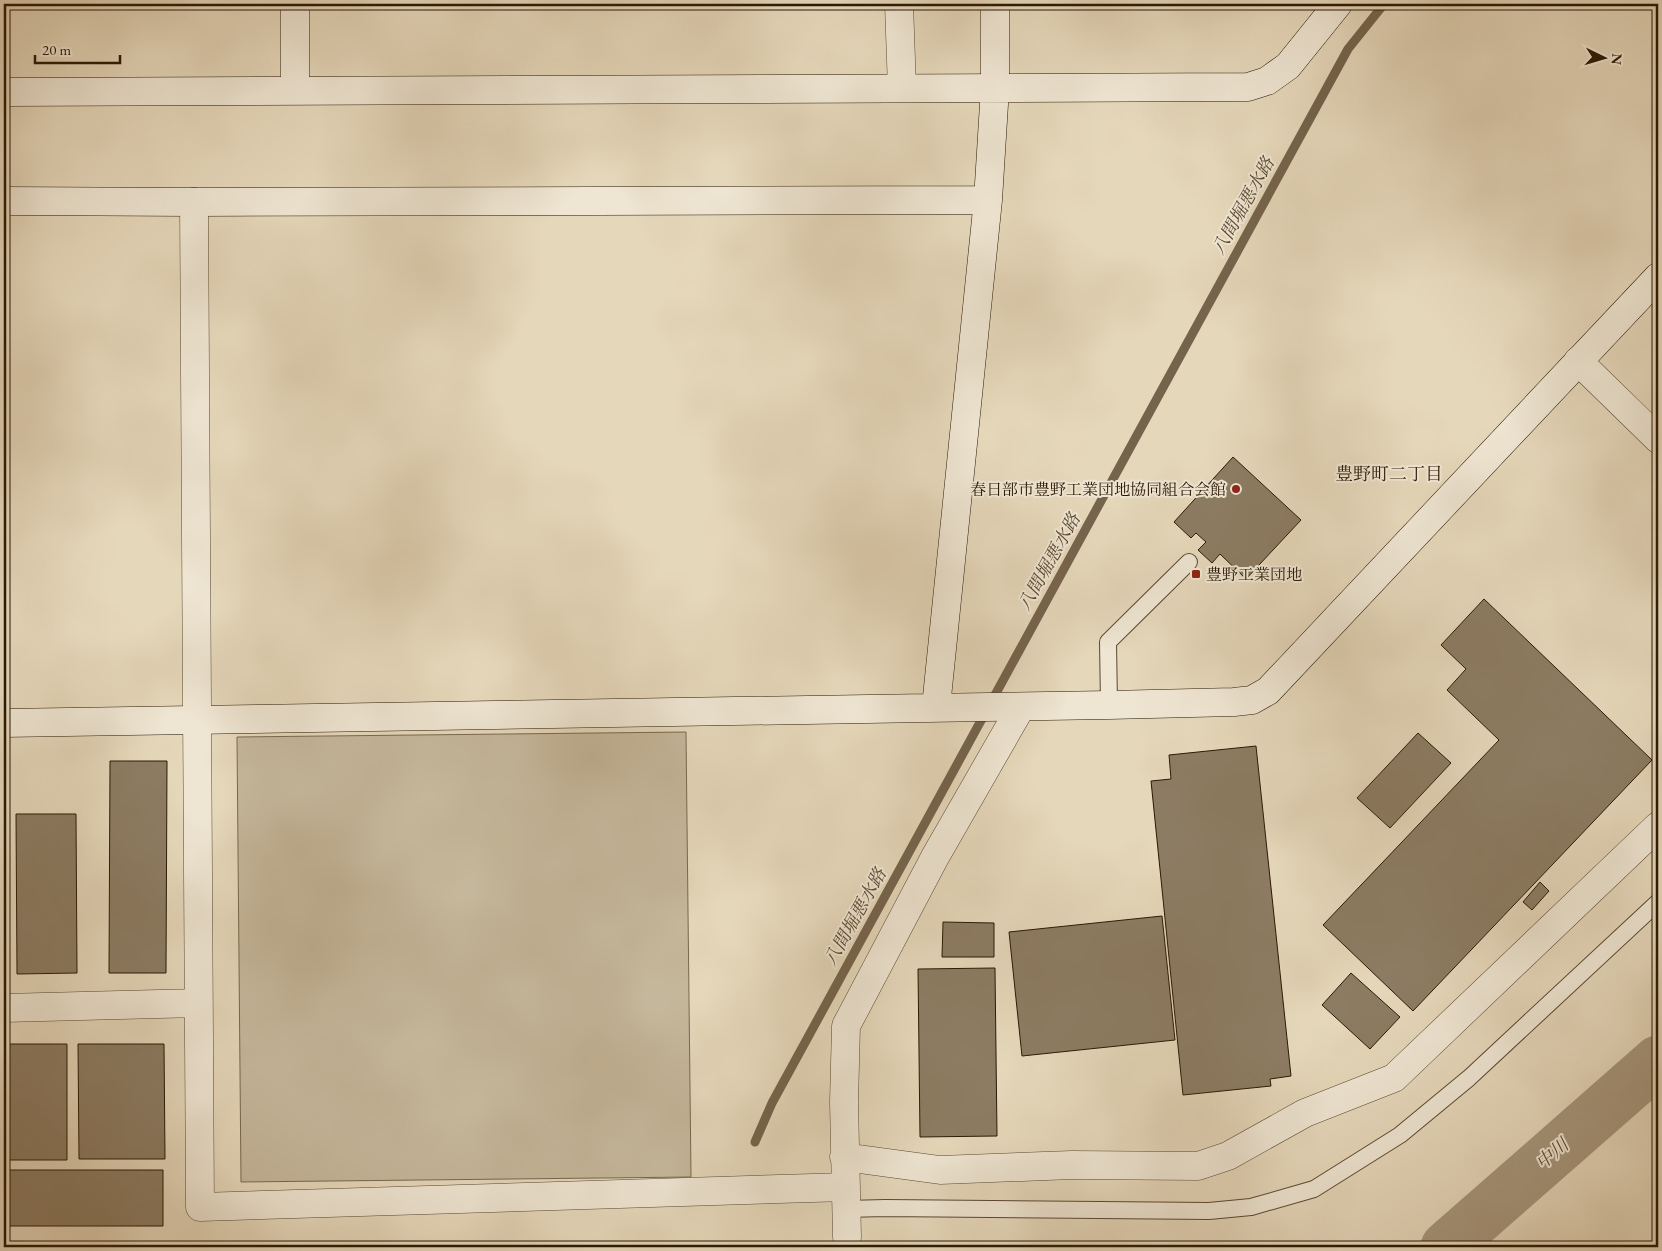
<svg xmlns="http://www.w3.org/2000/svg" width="1662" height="1251" font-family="'EB Garamond','Noto Serif JP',serif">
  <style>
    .green { fill: #c5b79b; stroke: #786850 }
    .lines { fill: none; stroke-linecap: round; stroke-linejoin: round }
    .stream { stroke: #75644c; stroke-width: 9 }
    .river { stroke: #a6967c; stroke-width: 51 }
    .building { fill: #8c7c63; stroke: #2b1904 }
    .lane-casing { stroke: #5a4832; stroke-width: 18 }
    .street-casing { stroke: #5a4832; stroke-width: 29 }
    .secondary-casing { stroke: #2b1904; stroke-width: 29 }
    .lane { stroke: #eee5d2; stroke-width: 16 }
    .street { stroke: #eee5d2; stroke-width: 28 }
    .secondary { stroke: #eee5d2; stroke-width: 28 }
    .poi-dot { fill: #8f2418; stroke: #eee5d2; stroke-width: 2 }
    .labels { text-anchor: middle; stroke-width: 4; stroke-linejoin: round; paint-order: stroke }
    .poi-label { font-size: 16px; fill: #2b1904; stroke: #eee5d2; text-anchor: end }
    .water-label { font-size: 18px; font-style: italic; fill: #5c4b34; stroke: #eee5d2 }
    .neighbourhood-label { font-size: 18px; fill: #2b1904; stroke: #eee5d2 }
  </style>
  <rect width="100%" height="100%" fill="#e5d7ba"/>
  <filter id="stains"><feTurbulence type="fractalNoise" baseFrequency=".004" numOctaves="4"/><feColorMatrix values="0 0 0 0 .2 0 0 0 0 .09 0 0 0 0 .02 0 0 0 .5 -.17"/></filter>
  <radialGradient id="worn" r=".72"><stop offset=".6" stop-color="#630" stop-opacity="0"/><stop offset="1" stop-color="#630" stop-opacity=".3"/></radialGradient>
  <path class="green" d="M686,732L691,1177L241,1182L237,737Z"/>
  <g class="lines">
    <path class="stream" d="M755,1142L772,1103L1348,49L1384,4"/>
    <path class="river" d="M1446,1247L1658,1061"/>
  </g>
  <path class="building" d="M1233,457L1301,520L1246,579L1220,554L1212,563L1198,550L1206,542L1196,533L1191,538L1174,522Z
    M1484,599L1652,760L1413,1011L1323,925L1499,740L1447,690L1466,669L1441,645Z
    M1418,733L1451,763L1390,828L1357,798Z
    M1256,746L1291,1076L1270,1079L1271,1086L1183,1095L1151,781L1171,779L1169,755Z
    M110,761H167L166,973H109Z
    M16,814H76L77,973L17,974Z
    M1540,882L1549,891L1532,910L1523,902Z
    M1162,916L1175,1040L1022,1056L1009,932Z
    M943,922L994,923V957H942Z
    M995,968L997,1136L920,1137L918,969Z
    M1351,973L1400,1017L1370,1049L1322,1005Z
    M4,1044H67V1160H4Z
    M78,1044H164L165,1159H79Z
    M4,1170H163V1226H4Z"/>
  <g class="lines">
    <defs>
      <path id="lane" d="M1109,705L1108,642L1189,562
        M846,1209L885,1208L1209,1211L1251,1207L1314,1189L1400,1135L1469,1078L1658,902"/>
      <path id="street" d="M899,4L902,88
        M194,202L200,1207L846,1187
        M1578,361L1658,439
        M4,1008L198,1003
        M844,1157L940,1170L1072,1165L1198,1166L1228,1156L1305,1113L1394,1078L1658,826
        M847,1237L844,1102L846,1026L935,857L1021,707"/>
      <path id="secondary" d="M295,91V4
        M4,92L1248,87L1267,81L1288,66L1338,4
        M4,201L194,202L988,200
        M936,707L988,200L995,88V4
        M4,723L1109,705L1234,702L1252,700L1268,691L1658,277"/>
    </defs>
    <use href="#lane" class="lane-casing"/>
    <use href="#street" class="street-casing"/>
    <use href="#secondary" class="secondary-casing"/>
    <use href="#lane" class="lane"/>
    <use href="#street" class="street"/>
    <use href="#secondary" class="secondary"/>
  </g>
  <g class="poi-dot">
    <circle cx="1236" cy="489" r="5"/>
    <rect x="1191" y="569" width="10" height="10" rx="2.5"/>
  </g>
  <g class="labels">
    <g class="poi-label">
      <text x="1226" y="495">春日部市豊野工業団地協同組合会館</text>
      <text x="1206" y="580" text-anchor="start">豊野工業団地</text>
    </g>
    <g class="water-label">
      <text transform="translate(1243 206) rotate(-61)" y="6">八間堀悪水路</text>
      <text transform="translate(1049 562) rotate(-61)" y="6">八間堀悪水路</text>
      <text transform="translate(855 917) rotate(-61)" y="6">八間堀悪水路</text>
      <text transform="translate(1552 1154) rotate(-41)" y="6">中川</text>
    </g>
    <g class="neighbourhood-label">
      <text x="1389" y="480">豊野町二丁目</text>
    </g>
  </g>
  <rect width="1662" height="1251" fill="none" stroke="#e5d7ba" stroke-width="20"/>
  <rect x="5" y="5" width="1652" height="1241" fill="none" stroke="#2b1904" stroke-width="2.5"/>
  <rect x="10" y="10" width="1642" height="1231" fill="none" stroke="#2b1904"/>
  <g transform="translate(1604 58) rotate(95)" stroke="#eee5d2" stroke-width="4" paint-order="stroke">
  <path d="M0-4L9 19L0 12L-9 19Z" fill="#2b1904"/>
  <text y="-8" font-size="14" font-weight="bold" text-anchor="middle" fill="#2b1904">N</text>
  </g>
  <path d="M35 55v8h85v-8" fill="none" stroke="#2b1904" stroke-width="2.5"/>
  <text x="42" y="55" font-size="15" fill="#2b1904" stroke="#eee5d2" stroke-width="4" paint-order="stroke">20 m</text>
  <rect width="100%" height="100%" filter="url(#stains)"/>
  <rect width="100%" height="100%" fill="url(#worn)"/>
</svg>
